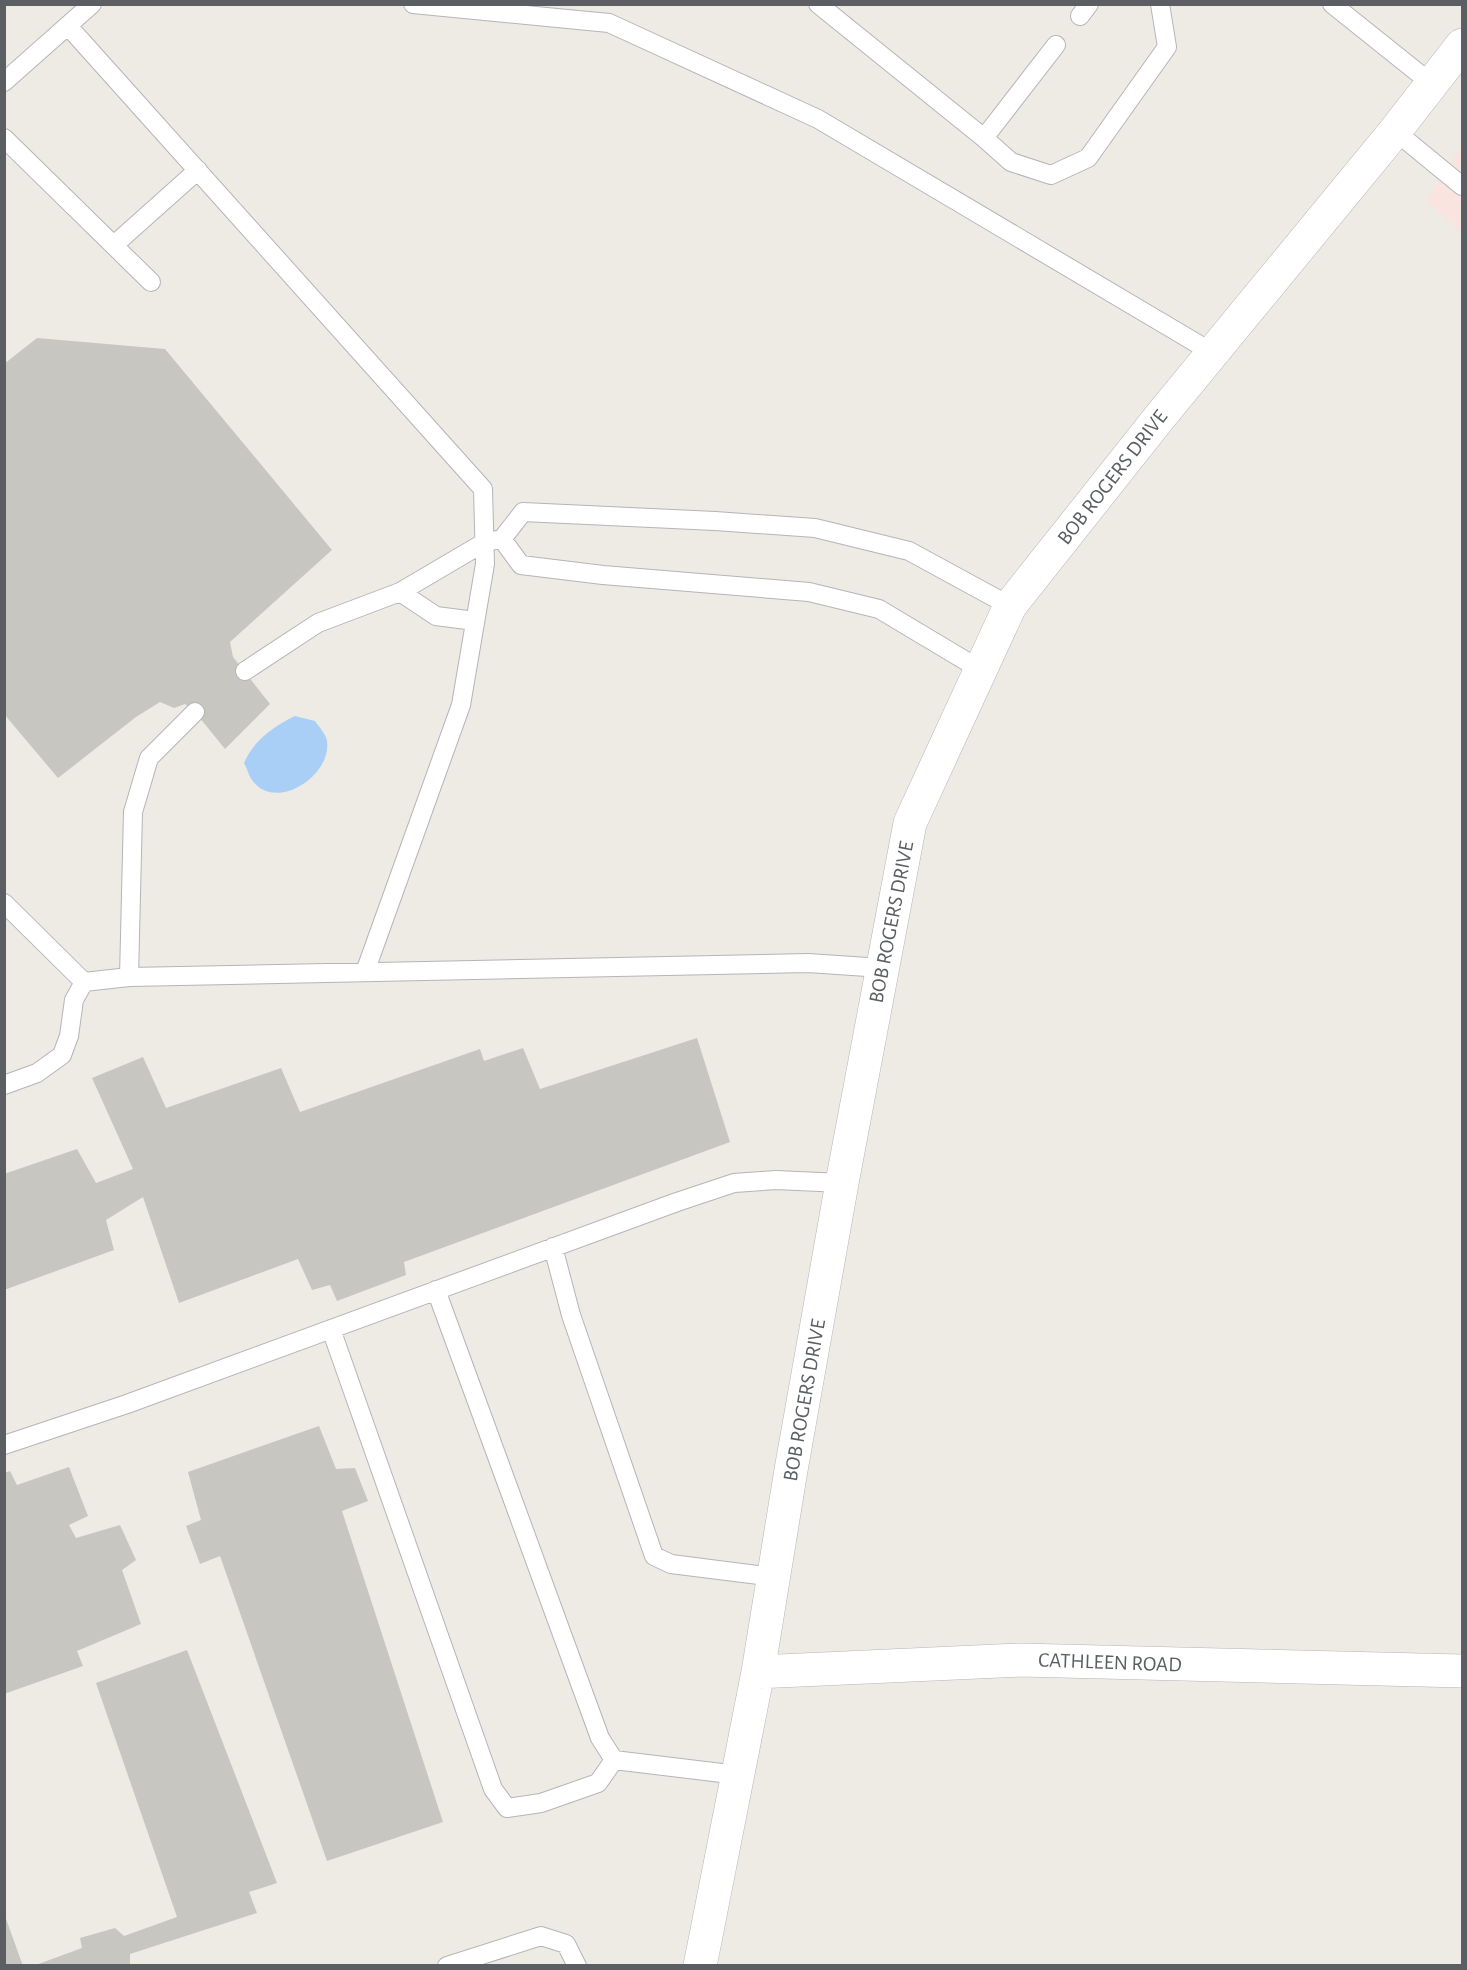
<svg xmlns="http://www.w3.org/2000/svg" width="1467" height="1970" font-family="'Alegreya Sans',sans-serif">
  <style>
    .medical { fill: #f9e4e0 }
    .water { fill: #a9cff7 }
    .building { fill: #c8c6c0 }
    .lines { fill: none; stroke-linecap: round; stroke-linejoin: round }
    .service-casing { stroke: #b4b5b9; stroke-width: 20 }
    .minor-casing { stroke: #b4b5b9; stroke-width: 34 }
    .service { stroke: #fff; stroke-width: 18 }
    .minor { stroke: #fff; stroke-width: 33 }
    .labels { text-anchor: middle; stroke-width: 6; stroke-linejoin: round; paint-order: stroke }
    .street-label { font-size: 21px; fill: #5b5e63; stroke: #fff }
  </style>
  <rect width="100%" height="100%" fill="#edebe3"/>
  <path class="medical" d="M1462,145V233L1426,200Z"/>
  <path class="water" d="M295,716L315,721C319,727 326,734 327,741C332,776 275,813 252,780C249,776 247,768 244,763C253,741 274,726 295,716Z"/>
  <path class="building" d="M37,338L165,349L332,550L230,642L233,657L270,704L225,749L195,712L185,704L174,708L160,702L136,717L58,778L4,714V364Z
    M697,1038L730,1142L404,1262L406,1275L337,1301L330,1285L312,1290L298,1259L179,1303L143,1197L106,1220L114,1250L4,1290V1174L77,1149L96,1183L133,1169L92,1078L143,1057L166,1108L281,1068L300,1112L480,1049L484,1061L523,1048L540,1089Z
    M319,1426L336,1469L355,1468L368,1501L342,1511L443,1822L327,1861L220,1556L200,1564L186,1526L201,1520L188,1472Z
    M69,1467L88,1516L69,1525L76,1538L120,1525L136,1560L122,1570L141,1624L77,1651L83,1666L4,1694V1473L10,1471L17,1485Z
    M187,1650L277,1883L249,1892L257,1913L130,1954V1965L128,1966H33L82,1948L80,1938L115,1928L124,1936L177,1917L96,1683Z
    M5,1916L23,1966H4Z"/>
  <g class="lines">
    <defs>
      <path id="service" d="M413,4L609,23L818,119L1213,353
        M818,4L984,138L1011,162L1051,175L1088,158L1167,47L1160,4
        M1332,4L1432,84
        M1080,16L1089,4
        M68,26L483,489L485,564L461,705L365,972
        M4,82L92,4
        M1395,131L1462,186
        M4,138L151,282
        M984,138L1056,45
        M114,245L198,170
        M502,539L521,565L603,575L809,592L879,609L981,670
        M475,621L436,616L400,592L485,542L502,539L523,512L715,521L815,528L909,551L1010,606
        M245,671L318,623L400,592
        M4,903L84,982
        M129,977L133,812L149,758L195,712
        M4,1085L37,1073L62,1055L69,1036L74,1000L84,982L129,977L808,963L882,968
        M553,1247L571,1315L654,1556L671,1564L774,1577
        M436,1290L600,1738L614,1760L738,1775
        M331,1329L493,1789L507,1808L541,1803L598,1783L614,1760
        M4,1445L127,1404L677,1202L734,1183L776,1180L842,1183
        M447,1966L541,1936L566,1944L577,1966"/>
      <path id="minor" d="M758,1672L1021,1660L1462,1671
        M700,1966L758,1672L791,1470L842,1183L910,823L1010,606L1159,418L1395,131L1462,45"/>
    </defs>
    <use href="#service" class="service-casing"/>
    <use href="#minor" class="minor-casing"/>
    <use href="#service" class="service"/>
    <use href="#minor" class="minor"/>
  </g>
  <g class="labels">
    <g class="street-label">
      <text transform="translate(1112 477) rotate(-52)" y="7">BOB ROGERS DRIVE</text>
      <text transform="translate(891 922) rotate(-79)" y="7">BOB ROGERS DRIVE</text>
      <text transform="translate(804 1400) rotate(-80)" y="7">BOB ROGERS DRIVE</text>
      <text transform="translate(1110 1662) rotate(2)" y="7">CATHLEEN ROAD</text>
    </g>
  </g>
  <rect width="1467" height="1970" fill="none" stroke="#5b5e63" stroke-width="12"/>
</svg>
